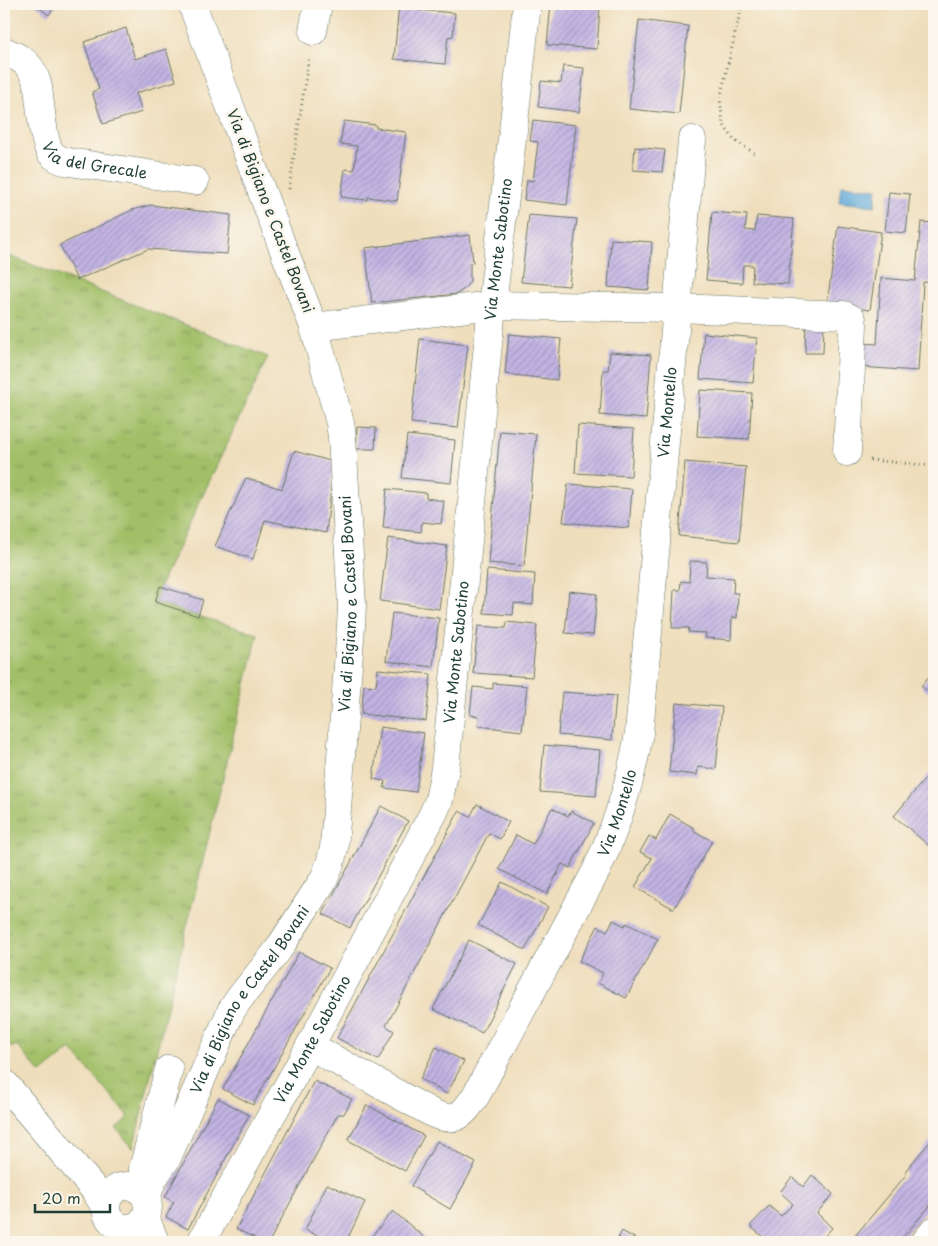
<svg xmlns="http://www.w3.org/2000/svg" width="938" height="1246" font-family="'Playpen Sans',sans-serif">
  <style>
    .grass { fill: url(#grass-tufts); stroke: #607e4e }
    .water { fill: #62aad9; stroke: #407486 }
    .building { fill: url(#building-hatch) }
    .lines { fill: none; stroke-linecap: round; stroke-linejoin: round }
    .minor-casing { stroke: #687564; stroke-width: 29 }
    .major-casing { stroke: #687564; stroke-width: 29 }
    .path { stroke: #687564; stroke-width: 3; stroke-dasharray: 1 4; stroke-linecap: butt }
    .minor { stroke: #fff; stroke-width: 28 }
    .major { stroke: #fff; stroke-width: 28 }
    .labels { text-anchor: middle; stroke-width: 5; stroke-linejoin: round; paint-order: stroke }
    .street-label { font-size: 15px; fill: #1f3d34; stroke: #fbf7ec }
  </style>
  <defs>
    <pattern id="grass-tufts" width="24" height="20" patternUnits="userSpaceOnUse" patternTransform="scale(1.25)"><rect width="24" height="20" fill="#a2bf67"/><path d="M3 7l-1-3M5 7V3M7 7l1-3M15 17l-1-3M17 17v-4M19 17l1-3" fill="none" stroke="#839c56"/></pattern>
    <pattern id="building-hatch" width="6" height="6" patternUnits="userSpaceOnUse" patternTransform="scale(1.25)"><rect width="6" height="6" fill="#c3b4e4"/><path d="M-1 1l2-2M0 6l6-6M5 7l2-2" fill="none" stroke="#9e94ba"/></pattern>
  </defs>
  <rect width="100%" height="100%" fill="#fbf7ec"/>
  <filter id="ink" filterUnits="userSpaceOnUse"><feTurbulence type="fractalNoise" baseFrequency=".02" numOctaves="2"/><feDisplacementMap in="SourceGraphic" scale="10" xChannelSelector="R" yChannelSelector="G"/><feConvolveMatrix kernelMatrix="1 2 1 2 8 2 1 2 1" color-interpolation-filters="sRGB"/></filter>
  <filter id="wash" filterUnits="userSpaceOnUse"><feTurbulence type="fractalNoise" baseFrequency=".0096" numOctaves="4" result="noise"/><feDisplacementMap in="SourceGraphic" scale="20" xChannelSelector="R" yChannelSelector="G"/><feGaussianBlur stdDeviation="1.12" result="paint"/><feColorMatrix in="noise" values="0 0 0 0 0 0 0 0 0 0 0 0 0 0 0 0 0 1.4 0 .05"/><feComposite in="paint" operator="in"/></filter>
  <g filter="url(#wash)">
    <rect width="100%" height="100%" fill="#efdebc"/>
    <path class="grass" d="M4,254L268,357L160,586L155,602L198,616L258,634L133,1148L116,1128L129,1117L71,1049L41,1073L16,1045L12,1048L4,1038Z"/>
    <path class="water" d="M841,185L877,189L875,206L839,202Z"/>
    <g id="blocks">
      <path class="building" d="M34,4H57L49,15Z
        M399,4H420L419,10L455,13L453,36L448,37L445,64L394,59Z
        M551,4H573L600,6L597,49L547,45Z
        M639,20L688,26L679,114L629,109Z
        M126,28L135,59L166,49L176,81L136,93L142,112L103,124L92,92L99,89L84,42Z
        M563,66L584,68L579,112L538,107L541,81L561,83Z
        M533,120L576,125L567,205L524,200L527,180L533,181L538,142L530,141Z
        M344,121L376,125V128L406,132L397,201L368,197L367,200L341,197L345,169L354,170L357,146L340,144Z
        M635,147L665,150L662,172L633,170Z
        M889,192L910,194L906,233L885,231Z
        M151,205L231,215L227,254L148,249L77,280L60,245L132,210Z
        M712,212L747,215L745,230L755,231L757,216L794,219L788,284L752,282L753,265H743L742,283L706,280Z
        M529,215L577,219L569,286L521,282Z
        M921,222L934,223V283L923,282L918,371L858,367L859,343L877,344L881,278L915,281Z
        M838,226L881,232L870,310L827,304Z
        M470,235L473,262L470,263V281L465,288L457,294L372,303L365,248Z
        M611,239L652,242L649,290L608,287Z
        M806,322H824L823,353H805Z
        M704,333L757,338L753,383L700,379Z
        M509,334L561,339L557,380L505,374Z
        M420,339L468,345L458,428L411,423Z
        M610,352L651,355L646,419L600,415L603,370H608Z
        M700,390L752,393L749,439L697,436Z
        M578,425L634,429L631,476L575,473Z
        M357,427L376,428L375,449H356Z
        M500,431L536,434L524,566L488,563Z
        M407,435L455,440L451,483L402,478Z
        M294,451L334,462L326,533L265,520L253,559L215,546L246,478L282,489Z
        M685,462L746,467L739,542L679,536Z
        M568,484L632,489L629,528L563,522Z
        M387,489L426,493V498L444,501L441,524L422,522L421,532L383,528Z
        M388,538L447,546L439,609L380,601Z
        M690,561L707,562L706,576L734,578L733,593H738L737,618L732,617L731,640L705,638L706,633L688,632L689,628H672L674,590H680L681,581L689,582Z
        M487,570L535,574L533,605L514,603L513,615L484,613Z
        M160,586L203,600L198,616L155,602Z
        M569,591L597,594L593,635L565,633Z
        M392,613L439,618L433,667L386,661Z
        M507,622L537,625L532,677L473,673L478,626L506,628Z
        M378,669L431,674L426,721L361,714L364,685L376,686Z
        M934,670V697L921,686Z
        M493,683L527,686L522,731L478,726L479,716L470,715L473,687L493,689Z
        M562,692L616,696L612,740L558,735Z
        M676,703L722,707L716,769L698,767L697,775L669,772Z
        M380,727L424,733L416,792L384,788L385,781L373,779Z
        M544,745L600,750L596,796L540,792Z
        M934,768V850L894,816Z
        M477,804L509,822L500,839L489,833L386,1026L394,1031L378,1060L337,1038L459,811L470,817Z
        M381,806L408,821L350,928L323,914Z
        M552,808L568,816L571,811L594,823L570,868L562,864L547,894L499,869L516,835L533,844Z
        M670,814L694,828L693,830L712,841L674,909L635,887L652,858L640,852L649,836L656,840Z
        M502,882L548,907L525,950L478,925Z
        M613,920L625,926L626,923L658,939L626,998L598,983L603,973L579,961L598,926L607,931Z
        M469,940L517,964L482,1033L433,1009Z
        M299,952L330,968L253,1105L223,1089Z
        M436,1047L464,1061L447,1094L420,1079Z
        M314,1081L352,1099L344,1114H338L269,1242H263L236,1229Z
        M218,1098L249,1115L188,1229L166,1217L174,1202L165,1197Z
        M367,1105L424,1136L405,1171L348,1140Z
        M934,1137V1201L899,1242H859L854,1237L906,1175V1170Z
        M437,1141L476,1163L450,1209L411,1186Z
        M812,1175L833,1194L817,1213L832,1228L819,1242H769L750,1226L769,1206L781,1216L793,1204L780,1192L792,1177L803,1187Z
        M327,1184L365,1202L346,1242H331L305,1230Z
        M393,1211L425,1238L421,1242H367Z
        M622,1231L641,1242H616Z"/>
    </g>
  </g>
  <g filter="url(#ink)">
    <use href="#blocks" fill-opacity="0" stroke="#687564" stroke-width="1"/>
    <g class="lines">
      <defs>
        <g id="minor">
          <path d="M313,31L318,4"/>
          <path id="s1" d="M4,51C24,59 33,65 38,87C40,102 43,143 51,153C56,159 62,161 69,162L195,181"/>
          <path d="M314,327L492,305L678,308L844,315L852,319L853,325L847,452"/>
          <path id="s2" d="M310,1046L434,1114C456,1123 463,1115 475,1097L596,871C617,826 631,782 639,733L692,140"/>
          <path d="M152,1180L143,1169L169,1069"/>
          <path id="s3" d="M146,1199L152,1180L167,1158L231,1011L239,999L278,950L324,879L330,864L334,848L351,626L352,605L342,437L340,423L314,327L281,243L192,4"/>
          <path id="s4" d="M201,1242L310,1046L434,812L439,800L445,768L492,305L514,122L527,4"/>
          <path d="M925,1242L934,1231"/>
        </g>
        <path id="major" d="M4,1083L94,1189L106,1208
          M106 1207a21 21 0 1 1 42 0a21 21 0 1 1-42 0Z
          M145,1217L155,1242"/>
      </defs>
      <use href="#minor" class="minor-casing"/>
      <use href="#major" class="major-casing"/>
      <path class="path" d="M742,4L720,99L723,124L734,140L756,154
        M289,189L309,56
        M870,460L934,466"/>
      <use href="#minor" class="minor"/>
      <use href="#major" class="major"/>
    </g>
  </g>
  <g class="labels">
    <g class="street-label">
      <text dy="5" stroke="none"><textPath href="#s1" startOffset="164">Via del Grecale</textPath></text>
      <text transform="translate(270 211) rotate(69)" y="5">Via di Bigiano e Castel Bovani</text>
      <text dy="5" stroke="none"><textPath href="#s4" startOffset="1056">Via Monte Sabotino</textPath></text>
      <text dy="5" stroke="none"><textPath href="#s2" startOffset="915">Via Montello</textPath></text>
      <text dy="5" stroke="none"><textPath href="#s3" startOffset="646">Via di Bigiano e Castel Bovani</textPath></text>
      <text dy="5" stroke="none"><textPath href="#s4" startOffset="651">Via Monte Sabotino</textPath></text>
      <text dy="5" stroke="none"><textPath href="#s2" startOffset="510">Via Montello</textPath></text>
      <text dy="5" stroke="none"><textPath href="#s3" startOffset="226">Via di Bigiano e Castel Bovani</textPath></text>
      <text dy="5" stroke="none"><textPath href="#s4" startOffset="231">Via Monte Sabotino</textPath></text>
    </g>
  </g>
  <rect width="938" height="1246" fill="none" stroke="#fbf7ec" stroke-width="20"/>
  <path d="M35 1204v8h75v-8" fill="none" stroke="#1f3d34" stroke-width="2.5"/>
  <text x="42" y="1204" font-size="15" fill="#1f3d34" stroke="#fbf7ec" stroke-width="4" paint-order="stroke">20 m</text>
</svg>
